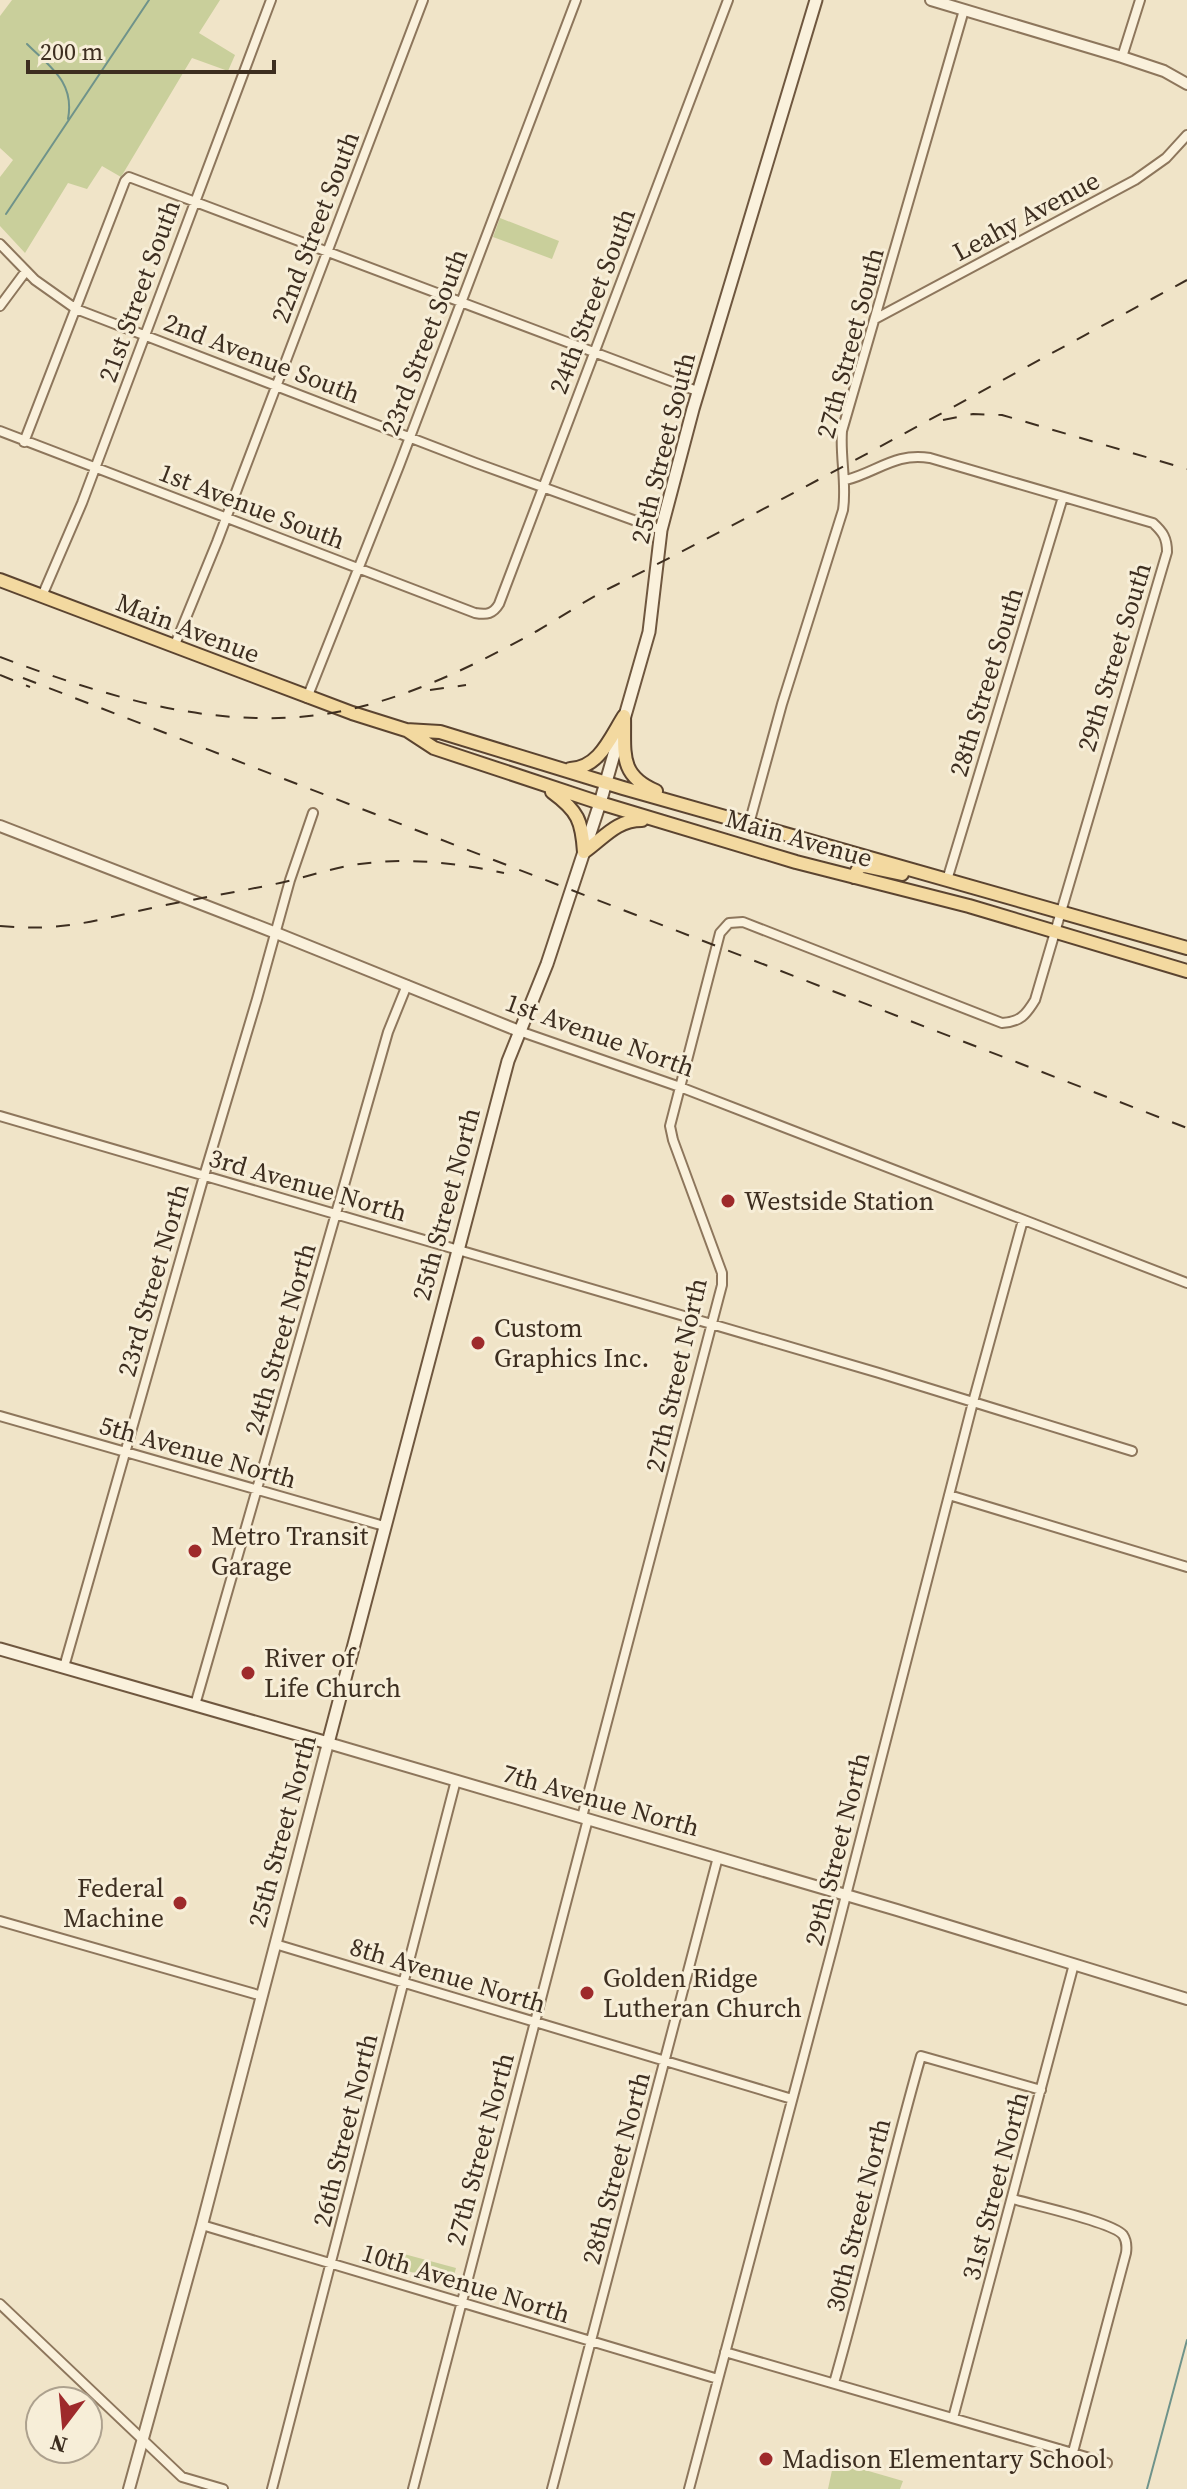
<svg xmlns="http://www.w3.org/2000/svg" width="1187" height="2489" font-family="'Source Serif 4',serif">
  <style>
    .park { fill: #c9cf9b }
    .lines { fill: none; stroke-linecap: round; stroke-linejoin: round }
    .stream { stroke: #6f938a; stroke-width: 2 }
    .minor-casing { stroke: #8d765c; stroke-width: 12 }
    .tertiary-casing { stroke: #8d765c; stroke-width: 14 }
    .secondary-casing { stroke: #6f573f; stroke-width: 15 }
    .primary-casing { stroke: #5b4430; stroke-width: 16 }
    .minor { stroke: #faf1dc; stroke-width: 8 }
    .tertiary { stroke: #faf1dc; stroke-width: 10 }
    .secondary { stroke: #faf1dc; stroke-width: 11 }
    .primary { stroke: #f3d9a0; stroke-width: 12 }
    .rail { stroke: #3d2e20; stroke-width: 2; stroke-dasharray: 14 14; stroke-linecap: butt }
    .poi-dot { fill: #9e2a2b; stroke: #f7eed8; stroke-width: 3 }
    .labels { text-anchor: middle; stroke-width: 6; stroke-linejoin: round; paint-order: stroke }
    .street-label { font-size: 26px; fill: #3d2e20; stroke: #f7eed8 }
    .poi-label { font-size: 26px; fill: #3d2e20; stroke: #f7eed8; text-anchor: start }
  </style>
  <rect width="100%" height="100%" fill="#f0e4c8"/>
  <path class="park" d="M12,0H220L199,33L235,55L228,71L192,58L121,177L102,166L87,189L68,183L25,253L0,226V177L13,160L0,148V16Z
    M500,218L559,241L552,259L493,237Z
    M404,2254L456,2268L452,2283L400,2269Z
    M834,2461L903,2481L900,2489H828Z"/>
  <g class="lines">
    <path class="stream" d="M27,44C50,67 75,82 68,119
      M6,214L149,0
      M1147,2489L1187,2340"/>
    <defs>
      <path id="minor" d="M1122,57L1140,0
        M0,244L35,280L76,309L476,463L661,530
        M0,306L26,271
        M875,319L1135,180L1166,158L1187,135
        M0,431L475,613C487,615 493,614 499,604L728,0
        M24,442L125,181L129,177L697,391
        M42,596L82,503L271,0
        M174,647L217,542L423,0
        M307,698L399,466L576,0
        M749,824L782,704L843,510C847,483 840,458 842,431L964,10
        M947,880L1063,497
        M519,1031L680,1087L1187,1283
        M0,1116L879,1373L1132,1451
        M0,1416L384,1526
        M949,1495L1187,1567
        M64,1667L204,1176L257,999L290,880L313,813
        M195,1705L388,1032L407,985
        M582,1817L722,1285V1273L673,1140L670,1126L720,933L729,923L743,922L1002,1023C1020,1022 1026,1015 1035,1000L1167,552C1167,538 1163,532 1153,523L930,458C896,452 877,472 846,480
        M0,1921L262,1996
        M275,1944L792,2099
        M1013,2199C1033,2205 1113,2222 1123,2235C1127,2241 1127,2246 1126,2253L1073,2452
        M202,2225L718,2379
        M0,2304L182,2477L223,2489
        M725,2352L1107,2463
        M834,2383C865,2275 890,2165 921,2056L1041,2090
        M953,2418L1074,1964
        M272,2489L456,1780
        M413,2489L588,1819
        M552,2489L718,1857
        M689,2489L834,1942L973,1402L1023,1220"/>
      <path id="tertiary" d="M931,0L1122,57L1164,71L1187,84
        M0,826L276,933L519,1031
        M129,2489L202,2225L328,1743L897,1910L1187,1999"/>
      <path id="secondary" d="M0,1649L328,1743L508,1061L547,964L600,803L649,632L661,530L693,409L816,0"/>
      <path id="primary" d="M0,580L352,713L406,730L440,732L623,788L1187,948
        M624,716C625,752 618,775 656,791
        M408,731L434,748L600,803L796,862L969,906L1187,971
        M570,769C599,768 610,738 624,716
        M552,792C578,811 582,821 584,852
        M584,852C604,838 616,820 642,820
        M854,877L859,867L864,866L902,874"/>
    </defs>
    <use href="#minor" class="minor-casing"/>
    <use href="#tertiary" class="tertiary-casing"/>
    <use href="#secondary" class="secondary-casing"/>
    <use href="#primary" class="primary-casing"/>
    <use href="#minor" class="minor"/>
    <use href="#tertiary" class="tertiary"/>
    <use href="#secondary" class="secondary"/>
    <use href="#primary" class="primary"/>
    <path class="rail" d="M943,420L973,414L1002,415L1187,469
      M0,657C102,695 208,729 318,715C395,705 470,668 537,631C563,616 589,598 616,585C809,488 997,382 1187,280
      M0,675L30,687
      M23,678L1187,1128
      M430,690L466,685
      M0,926C62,932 97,920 156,907C194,899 232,893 270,885C297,880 325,870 353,865C404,857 453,862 504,873"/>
  </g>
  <g class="poi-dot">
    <circle cx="728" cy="1201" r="8"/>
    <circle cx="478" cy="1343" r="8"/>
    <circle cx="195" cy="1551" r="8"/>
    <circle cx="248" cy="1673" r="8"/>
    <circle cx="180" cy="1903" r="8"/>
    <circle cx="587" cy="1993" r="8"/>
    <circle cx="766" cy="2459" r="8"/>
  </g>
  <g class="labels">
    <g class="street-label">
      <text transform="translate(1026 216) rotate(-28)" y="9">Leahy Avenue</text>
      <text transform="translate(315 227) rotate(-69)" y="9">22nd Street South</text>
      <text transform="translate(139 291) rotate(-70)" y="9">21st Street South</text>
      <text transform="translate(592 301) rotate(-69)" y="9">24th Street South</text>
      <text transform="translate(424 342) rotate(-69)" y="9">23rd Street South</text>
      <text transform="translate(850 343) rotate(-75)" y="9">27th Street South</text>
      <text transform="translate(262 358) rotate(21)" y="9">2nd Avenue South</text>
      <text transform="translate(663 448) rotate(-76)" y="9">25th Street South</text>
      <text transform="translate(252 506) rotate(21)" y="9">1st Avenue South</text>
      <text transform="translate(188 628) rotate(21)" y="9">Main Avenue</text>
      <text transform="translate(1114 657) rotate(-73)" y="9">29th Street South</text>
      <text transform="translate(986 682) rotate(-73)" y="9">28th Street South</text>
      <text transform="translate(799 838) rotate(16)" y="9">Main Avenue</text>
      <text transform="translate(600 1035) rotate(20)" y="9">1st Avenue North</text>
      <text transform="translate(308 1185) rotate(16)" y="9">3rd Avenue North</text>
      <text transform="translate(446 1204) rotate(-75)" y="9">25th Street North</text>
      <text transform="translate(153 1280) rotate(-74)" y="9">23rd Street North</text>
      <text transform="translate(280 1339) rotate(-74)" y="9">24th Street North</text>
      <text transform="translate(676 1375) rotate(-77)" y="9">27th Street North</text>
      <text transform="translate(198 1452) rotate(16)" y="9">5th Avenue North</text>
      <text transform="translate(601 1800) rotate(16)" y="9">7th Avenue North</text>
      <text transform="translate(282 1831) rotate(-75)" y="9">25th Street North</text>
      <text transform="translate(837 1849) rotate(-76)" y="9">29th Street North</text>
      <text transform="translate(448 1975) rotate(17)" y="9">8th Avenue North</text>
      <text transform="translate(345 2130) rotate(-76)" y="9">26th Street North</text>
      <text transform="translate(480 2149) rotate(-75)" y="9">27th Street North</text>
      <text transform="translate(616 2168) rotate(-75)" y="9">28th Street North</text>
      <text transform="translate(995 2186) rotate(-75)" y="9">31st Street North</text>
      <text transform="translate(858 2215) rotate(-76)" y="9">30th Street North</text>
      <text transform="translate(466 2283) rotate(17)" y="9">10th Avenue North</text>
    </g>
    <g class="poi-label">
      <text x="744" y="1210">Westside Station</text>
      <text x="494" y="1337">Custom<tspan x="494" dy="30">Graphics Inc.</tspan></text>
      <text x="211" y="1545">Metro Transit<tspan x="211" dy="30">Garage</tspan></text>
      <text x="264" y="1667">River of<tspan x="264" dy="30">Life Church</tspan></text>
      <text x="164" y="1897" text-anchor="end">Federal<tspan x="164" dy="30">Machine</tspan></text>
      <text x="603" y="1987">Golden Ridge<tspan x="603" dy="30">Lutheran Church</tspan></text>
      <text x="782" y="2468">Madison Elementary School</text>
    </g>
  </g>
  <g transform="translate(64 2425) rotate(196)"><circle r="38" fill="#f7eed8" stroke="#ada18e" stroke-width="2"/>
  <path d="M0-6L14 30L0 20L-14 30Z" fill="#9e2a2b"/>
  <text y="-12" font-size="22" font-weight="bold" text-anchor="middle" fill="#3d2e20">N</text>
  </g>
  <path d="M28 60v12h246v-12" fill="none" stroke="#3d2e20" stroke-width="4"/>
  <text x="40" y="60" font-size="24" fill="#3d2e20" stroke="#f7eed8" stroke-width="6" paint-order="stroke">200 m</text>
</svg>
